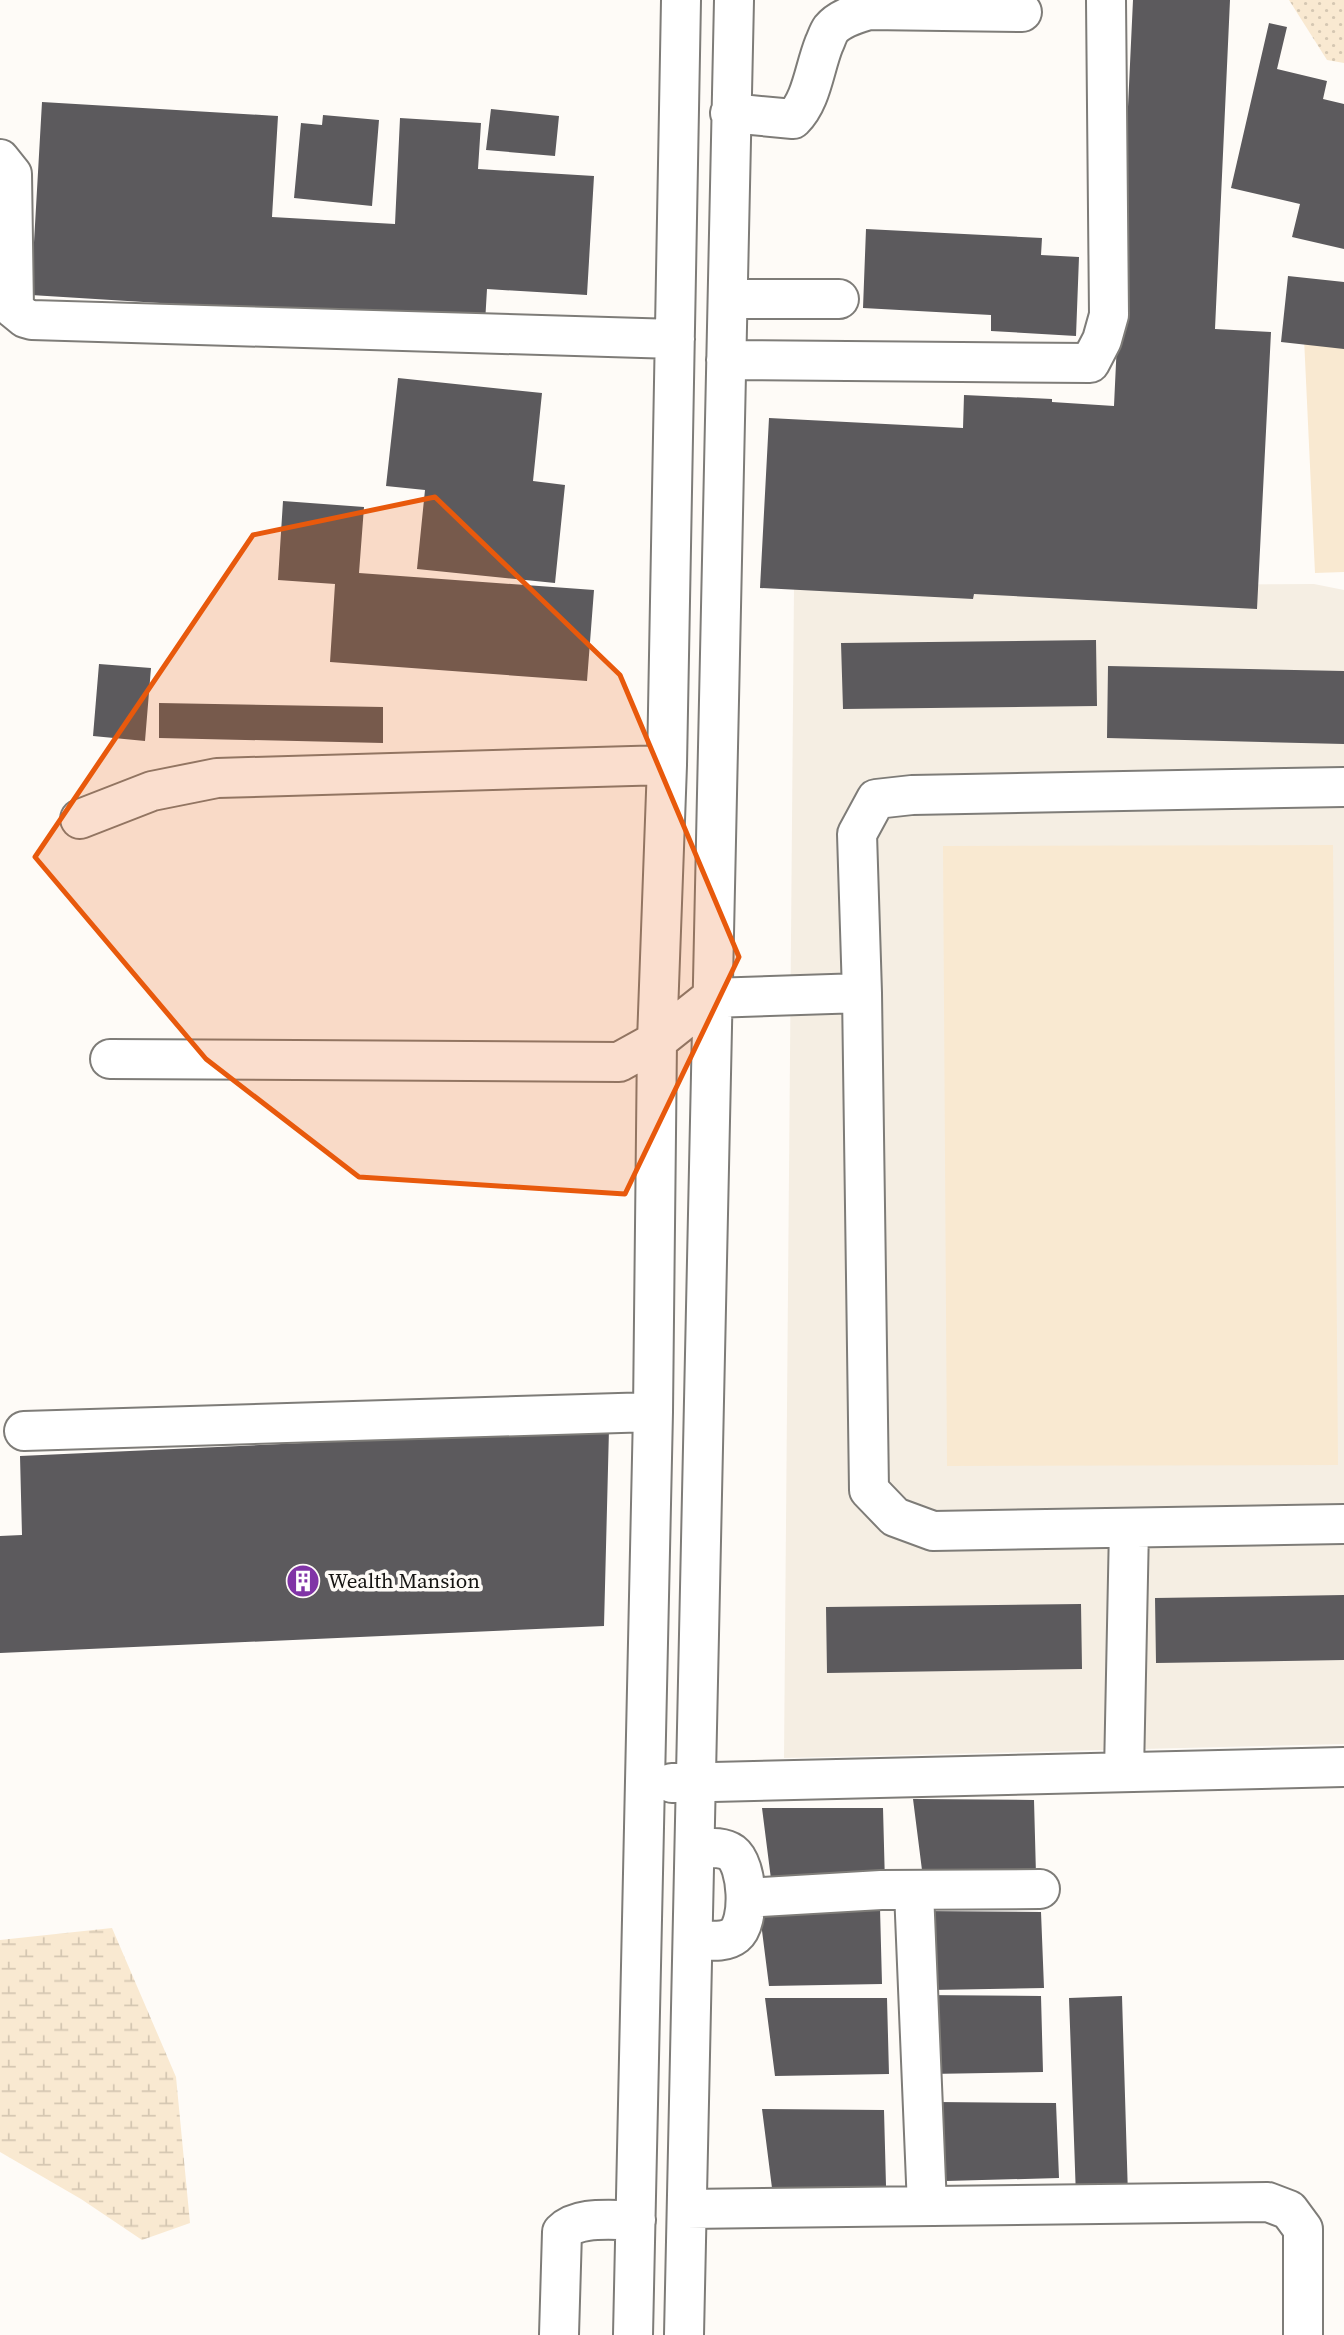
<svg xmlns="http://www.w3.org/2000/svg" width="1344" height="2335" font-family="'Source Serif 4',serif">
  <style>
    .built { fill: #f5eee3 }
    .grass { fill: url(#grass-dots) }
    .wetland { fill: url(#wetland-marsh) }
    .pitch { fill: #f9e9d1 }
    .building { fill: #5c5a5d }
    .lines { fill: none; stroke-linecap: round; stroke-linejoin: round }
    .minor-casing { stroke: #7e7c78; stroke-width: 42 }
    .minor { stroke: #fff; stroke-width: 38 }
    .marked { fill: #e8590c; fill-opacity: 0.2; stroke: #e8590c; stroke-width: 5; stroke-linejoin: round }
    .labels { text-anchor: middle; stroke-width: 7; stroke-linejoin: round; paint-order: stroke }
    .poi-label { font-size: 21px; fill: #141311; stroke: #fefbf7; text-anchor: start }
  </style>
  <defs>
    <pattern id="grass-dots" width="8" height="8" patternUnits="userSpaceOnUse" patternTransform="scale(1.75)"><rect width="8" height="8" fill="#f9e9d1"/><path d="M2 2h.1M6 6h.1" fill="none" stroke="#d5c7b2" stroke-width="1.8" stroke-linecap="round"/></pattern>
    <pattern id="wetland-marsh" width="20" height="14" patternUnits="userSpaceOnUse" patternTransform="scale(1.75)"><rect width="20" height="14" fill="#f9e9d1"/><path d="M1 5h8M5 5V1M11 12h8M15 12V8" fill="none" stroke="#d5c7b2"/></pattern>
  </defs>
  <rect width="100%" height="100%" fill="#fefbf7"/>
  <path class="built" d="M1314,584L1344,590V1744L784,1758L794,587Z"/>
  <path class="grass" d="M1289,0H1344V63L1327,60Z"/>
  <path class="wetland" d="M112,1928L176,2077L190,2223L142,2240L81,2199L0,2152V1940Z"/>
  <path class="pitch" d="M1344,337V572L1315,573L1304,338Z
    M1333,845L1338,1465L947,1466L943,846Z"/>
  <path class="building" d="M1133,0H1230L1215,329L1271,332L1257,609L974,594L973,599L760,588L769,418L963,428L964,395L1052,399V402L1114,406Z
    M1269,23L1287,27L1277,69L1327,81L1323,99L1344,104V249L1292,237L1300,204L1231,188Z
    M42,102L278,116L272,217L395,224L400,118L481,123L478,169L594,176L587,295L487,289L485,323L31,295Z
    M491,109L559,116L555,156L486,150Z
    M323,115L379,120L372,206L294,198L301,123L322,125Z
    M866,229L1042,238L1041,255L1079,257L1076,336L991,331V315L863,308Z
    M1288,276L1344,282V349L1281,342Z
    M398,378L542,393L533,481L565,485L555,583L417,569L425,490L386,486Z
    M283,501L364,507L359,573L594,590L587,681L330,662L335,584L278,580Z
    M1096,640L1097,706L843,709L841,643Z
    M99,664L151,668L145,741L93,736Z
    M1108,666L1344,671V744L1107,738Z
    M159,703L383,707V743L159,738Z
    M609,1429L604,1626L0,1653V1536L22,1535L20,1456Z
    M1344,1595V1660L1156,1663L1155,1598Z
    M1081,1604L1082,1669L827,1673L826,1607Z
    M913,1799L1034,1800L1036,1875L923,1878Z
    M762,1808H883L885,1884L772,1887Z
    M759,1907L880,1908L882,1984L769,1986Z
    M921,1911L1041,1912L1044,1988L931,1990Z
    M919,1995L1041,1996L1043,2072L929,2074Z
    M1122,1996L1128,2196L1076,2197L1069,1998Z
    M765,1998H887L889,2074L775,2076Z
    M936,2102L1056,2103L1059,2178L946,2181Z
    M762,2109L884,2110L886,2186L772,2188Z"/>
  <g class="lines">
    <defs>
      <path id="minor" d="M730,113L793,119C812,100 814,69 824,44C826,40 828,33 831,29C840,18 856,14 869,10L1022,12
        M0,159L12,174L14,309L25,318L32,320L675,339
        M728,299H839
        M726,360L1090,363L1102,340L1109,315L1106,0
        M1344,787L912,795L876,799L857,834L862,993L869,1490L895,1517L933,1531L1344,1524
        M80,819L152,791L217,778L667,765
        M110,1059L619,1062L657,1041L711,998L862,993
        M24,1431L653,1412
        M1124,1772L1129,1528
        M672,1783L1344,1767
        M914,1891L927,2206
        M746,1898L881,1890L1040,1889
        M693,1940C706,1940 724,1944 735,1935C751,1922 748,1865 732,1853C722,1846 707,1848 695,1848
        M687,2209L1268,2202L1289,2210L1303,2229V2335
        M559,2335L562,2232C579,2215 613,2221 636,2220
        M633,2335L653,1412L657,1041L667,765L681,0
        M684,2335L734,0"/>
    </defs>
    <use href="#minor" class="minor-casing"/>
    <use href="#minor" class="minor"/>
  </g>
  <path class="marked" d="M435,497L620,675L739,957L625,1194L359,1177L206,1059L35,857L253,535Z"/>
  <defs>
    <symbol id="building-disc" viewBox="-11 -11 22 22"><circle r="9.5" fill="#8034a6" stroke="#fefbf7"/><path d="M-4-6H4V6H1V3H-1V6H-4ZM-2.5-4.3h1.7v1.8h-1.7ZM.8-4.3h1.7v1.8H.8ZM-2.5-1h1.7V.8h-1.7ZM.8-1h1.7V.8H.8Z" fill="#fff"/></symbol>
  </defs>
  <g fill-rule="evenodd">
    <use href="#building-disc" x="284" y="1562" width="38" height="38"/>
  </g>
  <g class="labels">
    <g class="poi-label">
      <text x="328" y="1588">Wealth Mansion</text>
    </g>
  </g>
</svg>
